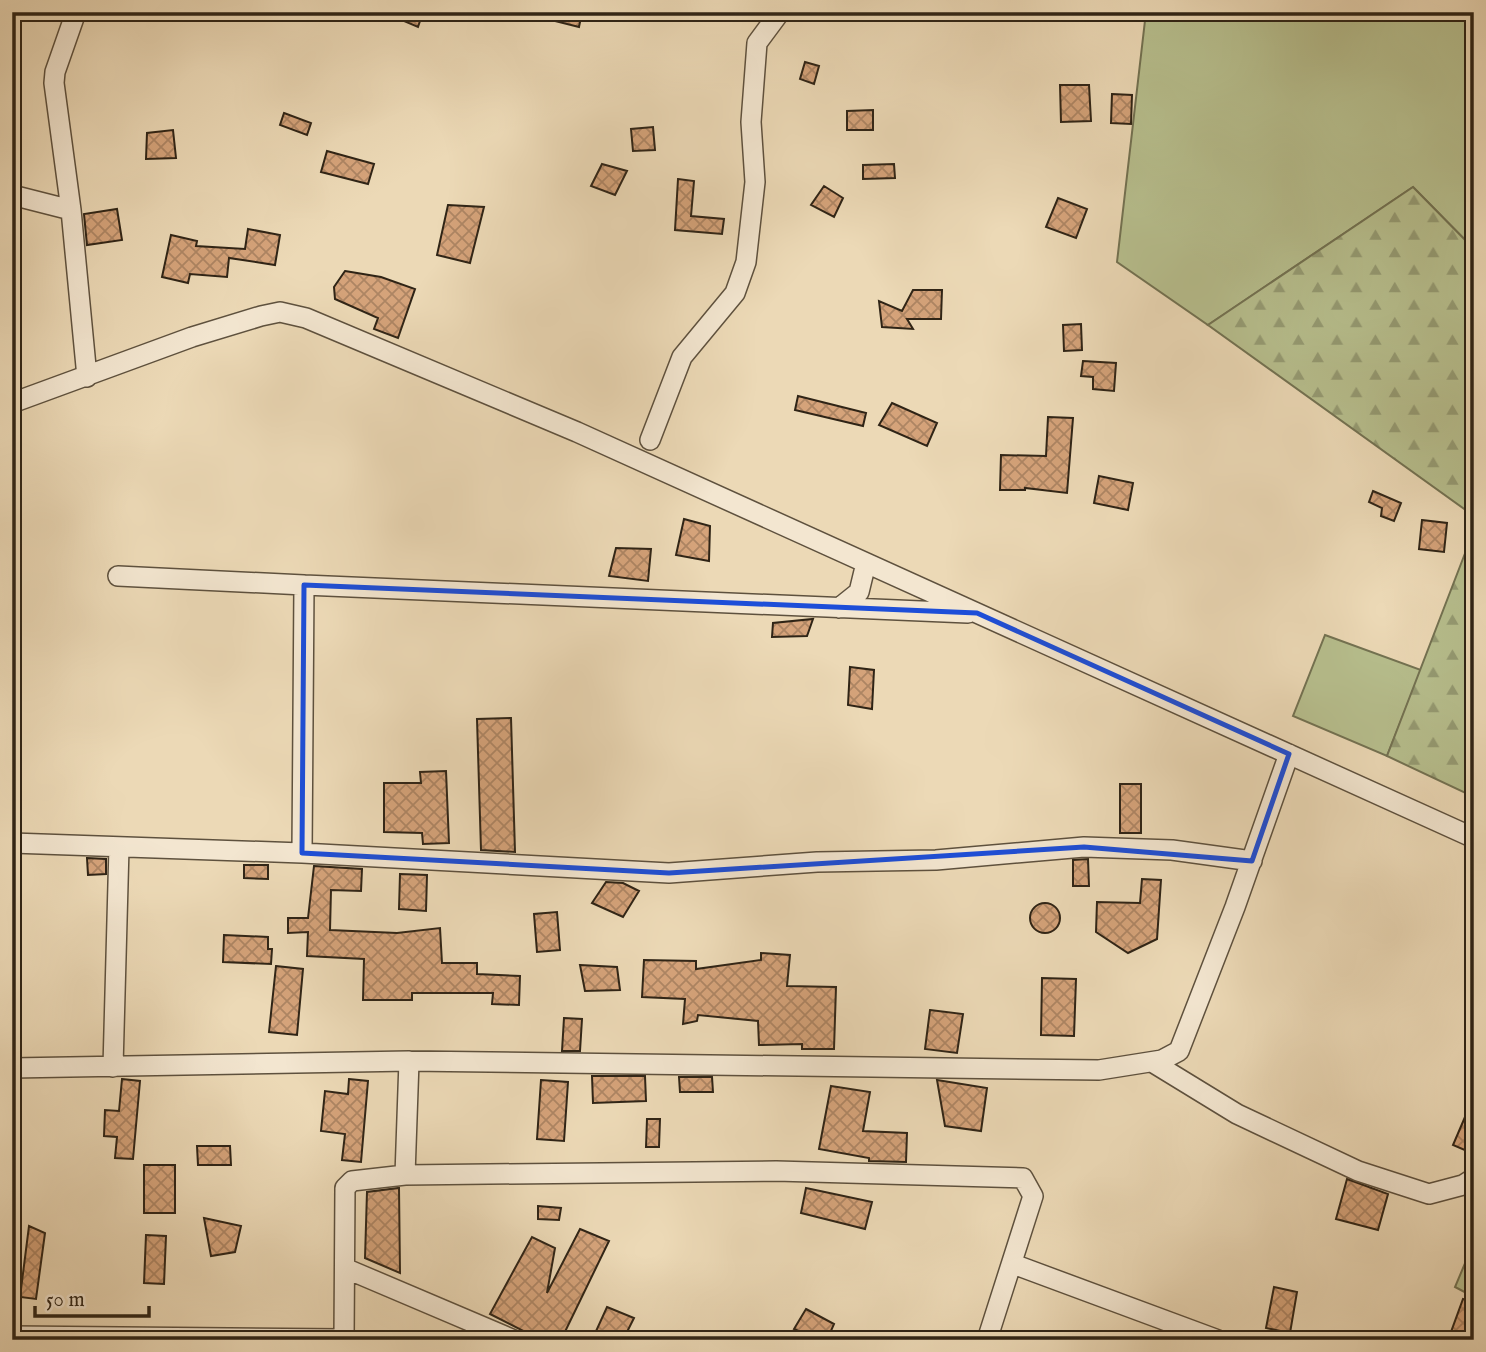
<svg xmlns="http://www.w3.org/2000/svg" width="1486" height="1352" font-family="'IM FELL English',serif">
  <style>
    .green { fill: #b7bf8e; stroke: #737252; stroke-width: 2 }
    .forest { fill: url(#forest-firs); stroke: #737252; stroke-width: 2 }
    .building { fill: url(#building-cross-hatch); stroke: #2f2416; stroke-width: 2 }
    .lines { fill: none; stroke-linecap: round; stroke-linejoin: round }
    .minor-casing { stroke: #5e513e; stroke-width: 22 }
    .minor { stroke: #f3e6d0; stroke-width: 19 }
    .marked { fill: none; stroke: #1d4ed8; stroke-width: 5; stroke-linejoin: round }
  </style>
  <defs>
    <pattern id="forest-firs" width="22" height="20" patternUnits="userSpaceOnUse" patternTransform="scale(1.75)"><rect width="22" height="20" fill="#b7bf8e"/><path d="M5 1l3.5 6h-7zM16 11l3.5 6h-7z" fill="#959b73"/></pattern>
    <pattern id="building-cross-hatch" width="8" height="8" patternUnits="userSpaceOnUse" patternTransform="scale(1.75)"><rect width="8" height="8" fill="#d5a37a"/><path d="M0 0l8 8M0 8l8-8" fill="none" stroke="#ad8563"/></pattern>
  </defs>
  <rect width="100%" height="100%" fill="#ecd9b6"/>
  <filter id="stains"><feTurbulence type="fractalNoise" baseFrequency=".00286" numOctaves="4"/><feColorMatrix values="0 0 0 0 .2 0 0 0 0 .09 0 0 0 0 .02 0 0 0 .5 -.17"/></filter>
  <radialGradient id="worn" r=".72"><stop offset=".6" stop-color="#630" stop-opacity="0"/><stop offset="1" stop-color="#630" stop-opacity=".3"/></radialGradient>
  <path class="green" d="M1146,12H1474V249L1413,187L1208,325L1117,262Z
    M1325,635L1421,670L1387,756L1293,716Z
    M1474,1242V1297L1455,1287Z"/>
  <path class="forest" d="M1413,187L1474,249V516L1208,325Z
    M1474,530V797L1387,756Z"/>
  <path class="building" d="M383,12H423L418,27Z
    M539,12H582L579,27L539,17Z
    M805,62L819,66L814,84L800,79Z
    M1060,85H1089L1091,121L1061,122Z
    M1112,94L1132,95L1131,124L1111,123Z
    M873,110V130H847V111Z
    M284,113L311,123L307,135L280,125Z
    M653,127L655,150L633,151L631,129Z
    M173,130L176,158L146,159L147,133Z
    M327,151L374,164L368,184L321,172Z
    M602,164L627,171L615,195L591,186Z
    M894,164L895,178L863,179V165Z
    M678,179L694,181L691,216L724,219L722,234L675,230Z
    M824,186L843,198L834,217L811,205Z
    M1058,198L1087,209L1076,238L1046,227Z
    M448,205L484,207L470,263L437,255Z
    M117,209L122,240L87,245L84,214Z
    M248,229L280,235L275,265L229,258L227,277L190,274L188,283L162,277L171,235L197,241L196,246L245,249Z
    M345,271L381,277L415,289L398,338L374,329L378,318L335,299L334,287Z
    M913,290H942L941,319H907L913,329L882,327L879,301L902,311Z
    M1081,324L1082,350L1064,351L1063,325Z
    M1083,361L1116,363L1114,391L1093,389V377L1081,376Z
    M798,396L866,413L863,426L795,410Z
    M892,403L937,423L927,446L879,425Z
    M1048,417L1073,418L1067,493L1025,488V490H1000L1001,455L1046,456Z
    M1099,476L1133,483L1128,510L1094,503Z
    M1373,491L1401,503L1394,521L1381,516L1382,508L1369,502Z
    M684,519L710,526L709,561L676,555Z
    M1422,520L1447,523L1444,552L1419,549Z
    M616,548L651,549L648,581L609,576Z
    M813,619L807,636L772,637L773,623Z
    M850,667L874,670L872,709L848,705Z
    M511,718L515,852L481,850L477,719Z
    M446,771L449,843L423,844L422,833L384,832V783H421L420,772Z
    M1120,784H1141V833H1120Z
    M87,858L106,859V874L88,875Z
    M1088,859L1089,886H1073V860Z
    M244,865H268V879L244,878Z
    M314,866L362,869L361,891L331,890L330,930L397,933L440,928L442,963H477V974L520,976L519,1005L492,1004L493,993H412V1000H363L364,959L307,956L308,932L288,933V918H308Z
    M400,874L427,875L426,911L399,909Z
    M1142,879L1161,880L1157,939L1128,953L1096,932L1097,902L1140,903Z
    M606,882L623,883L639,891L623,917L592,903Z
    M1030 918a15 15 0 1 1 30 0a15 15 0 1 1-30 0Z
    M557,912L560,950L537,952L534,914Z
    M224,935L268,937V949H272L271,964L223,962Z
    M761,953L790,955L787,986L836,987L834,1049H802V1044L759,1045L758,1021L698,1015L697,1021L683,1024L685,999L642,997L644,960L696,961V969L761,960Z
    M580,965L617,967L620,990L585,991Z
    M276,966L303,969L297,1035L269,1032Z
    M1042,978L1076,979L1074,1036L1041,1035Z
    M930,1010L963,1014L957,1053L925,1049Z
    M564,1018L582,1019L580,1051H562Z
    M592,1076H645L646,1101L593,1103Z
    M679,1077H712L713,1092H680Z
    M122,1079L140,1081L133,1159L115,1158L117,1137L104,1136L105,1110L119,1111Z
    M349,1079L368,1081L361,1162L342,1160L345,1134L321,1131L325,1091L348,1094Z
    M541,1080L568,1082L564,1141L537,1139Z
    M937,1080L987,1088L981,1131L945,1126Z
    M831,1086L870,1092L863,1131L907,1133L906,1162L869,1161V1158L819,1149Z
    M1474,1096V1154L1453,1145Z
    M647,1119H660L659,1147H646Z
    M197,1146H230L231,1165H198Z
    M144,1165H175V1213H144Z
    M1347,1179L1388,1194L1378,1230L1336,1219Z
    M399,1188L400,1273L365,1258L367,1192Z
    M806,1188L872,1202L865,1229L801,1213Z
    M538,1206L561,1208L559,1220L538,1219Z
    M204,1218L241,1226L235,1252L211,1256Z
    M29,1226L45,1233L36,1299L20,1297Z
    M580,1229L609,1241L561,1340H541L490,1314L532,1237L555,1248L547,1293Z
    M146,1235L166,1236L164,1284L144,1283Z
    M1274,1287L1297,1292L1290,1333L1266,1328Z
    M1463,1299L1474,1302V1340L1451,1332Z
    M607,1307L634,1318L623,1340H592Z
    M806,1309L834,1324L827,1340H799L801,1332L794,1329Z"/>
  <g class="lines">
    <defs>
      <path id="minor" d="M76,12L55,72L54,83L71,210L87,377
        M12,195L71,210
        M12,403L192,337L261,316L280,312L306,318L577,432L1474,838
        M650,440L682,357L735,293L746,262L755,182L751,122L757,43L780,12
        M118,576L304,585
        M839,608L859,592L866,563
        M12,843L302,853L669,873L817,862L936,860L1084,847L1172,850L1252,861
        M302,853L304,585L968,613
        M1152,1062L1237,1114L1358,1171L1429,1194L1463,1185L1474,1178
        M113,1067L119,847
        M12,1068L409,1061L1099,1070L1162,1060L1179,1051L1235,907L1289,754
        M405,1175L776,1171L1023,1178L1033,1196L987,1340
        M1013,1264L1218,1340
        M347,1269L514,1340
        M12,1336L344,1339
        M344,1340L345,1188L352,1181L405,1175L409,1061"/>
    </defs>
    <use href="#minor" class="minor-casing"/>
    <use href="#minor" class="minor"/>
  </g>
  <path class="marked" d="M304,585L977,613L1289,754L1252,861L1084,847L669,873L302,853Z"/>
  <rect width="1486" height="1352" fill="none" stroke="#ecd9b6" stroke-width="42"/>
  <rect x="14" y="14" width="1458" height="1324" fill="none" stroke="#2f2416" stroke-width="3.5"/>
  <rect x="21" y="21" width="1444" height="1310" fill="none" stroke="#2f2416" stroke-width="2"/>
  <path d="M35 1306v10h114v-10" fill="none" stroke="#2f2416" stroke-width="3.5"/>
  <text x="46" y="1306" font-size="21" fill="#2f2416" stroke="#f3e6d0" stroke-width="5" paint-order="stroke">50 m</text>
  <rect width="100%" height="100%" filter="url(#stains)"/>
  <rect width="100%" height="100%" fill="url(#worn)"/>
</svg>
